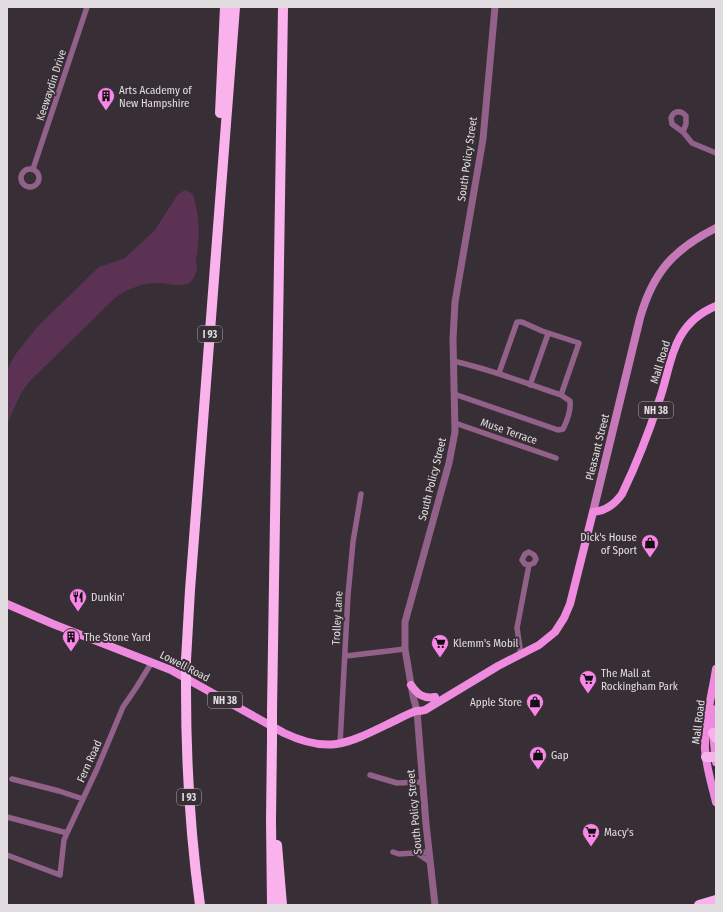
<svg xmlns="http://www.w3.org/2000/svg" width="723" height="912" font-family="'Fira Sans Condensed',sans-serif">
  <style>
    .green { fill: #5b3154 }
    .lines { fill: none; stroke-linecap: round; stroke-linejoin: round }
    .minor { stroke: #916189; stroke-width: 5.5 }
    .tertiary { stroke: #916189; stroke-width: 7 }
    .secondary { stroke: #c679b9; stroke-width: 8 }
    .primary { stroke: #ef8bdf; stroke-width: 8 }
    .motorway { stroke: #fab2ed; stroke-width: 10 }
    .motorway-bridge { stroke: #fab2ed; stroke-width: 10 }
    .labels { text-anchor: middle; stroke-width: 4; stroke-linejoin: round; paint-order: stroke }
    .shield { fill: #372f35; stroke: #aea8ad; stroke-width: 1 }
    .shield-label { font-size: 10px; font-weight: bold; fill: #e1dce0 }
    .street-label { font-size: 11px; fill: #e1dce0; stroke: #372f35 }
    .poi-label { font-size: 11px; fill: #e1dce0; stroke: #372f35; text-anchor: start }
  </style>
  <rect width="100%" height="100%" fill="#372f35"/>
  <path class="green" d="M185,190L193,194C200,219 200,235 196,260C195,266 196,260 197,266C197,272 193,282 187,284C180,287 165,283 157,283C142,283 129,289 117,296L30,381L21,393L7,424V370L15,355L38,326L99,267L125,258L155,230L178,194Z"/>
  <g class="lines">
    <path class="minor" d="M683,132L686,124V116C681,110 674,110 671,118L672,124L683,132L692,143L716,153
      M21 178a9 9 0 1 1 18 0a9 9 0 1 1-18 0Z
      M33,169L87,7
      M453,361C490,369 525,383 561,395L579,343L542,331L522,322H517L499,373
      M530,385L548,334
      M454,394L558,430L563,429C567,421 571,410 570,401L561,395
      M455,423L556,458
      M521,655L517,628L529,565L534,563L536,559L534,555L529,552L525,554L522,560L525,564L529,565
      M346,656L405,649
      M340,744L348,595L353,542L361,494
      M370,775L397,783L422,782
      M12,779L59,791L83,799
      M7,817L67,833
      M393,852L399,854L429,852
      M417,853L430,862
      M7,855L60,875L64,840L67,833L97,769L123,707L136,688L152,662"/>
    <path class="tertiary" d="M435,905L426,824L417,711L413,696L405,649V622L449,463L455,432L453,339L455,302L483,139L495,7"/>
    <path class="secondary" d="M593,512L640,318C653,272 674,249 716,228"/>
    <path class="primary" d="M7,604L53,624L171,670L284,733C328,754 347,744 388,724C397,720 407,714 416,711C419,711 422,711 425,710L498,666L539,645L555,632L564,618L570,604L593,512C605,511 615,504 622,494C636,465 649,432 659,401C667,380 669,356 680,337C688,323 701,312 716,306
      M716,669C712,695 704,723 705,749C706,767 712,785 716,802
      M411,685C417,694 423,699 435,697
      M716,709L713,733L716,762"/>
    <path class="motorway" d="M220,113L225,7
      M186,660L190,590L235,7
      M186,689C186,761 190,833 200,905
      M272,711L283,7
      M713,733L716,738
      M272,739L271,821L272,905
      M706,757H716
      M277,845L282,905
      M699,905L716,900"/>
    <path class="motorway-bridge" d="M186,660V689
      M272,739V711"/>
  </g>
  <defs>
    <symbol id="building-pin" viewBox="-11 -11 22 30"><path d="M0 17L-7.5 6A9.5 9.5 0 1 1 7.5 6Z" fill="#fa87e8" stroke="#372f35"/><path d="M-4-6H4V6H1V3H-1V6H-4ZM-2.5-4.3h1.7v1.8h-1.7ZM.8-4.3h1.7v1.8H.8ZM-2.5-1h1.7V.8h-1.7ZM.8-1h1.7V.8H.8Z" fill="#111"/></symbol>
    <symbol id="shop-pin" viewBox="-11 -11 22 30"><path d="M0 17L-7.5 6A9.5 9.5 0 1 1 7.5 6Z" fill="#fa87e8" stroke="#372f35"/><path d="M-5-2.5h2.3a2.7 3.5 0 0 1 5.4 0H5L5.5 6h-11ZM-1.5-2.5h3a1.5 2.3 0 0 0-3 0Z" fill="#111"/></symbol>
    <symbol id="restaurant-pin" viewBox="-11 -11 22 30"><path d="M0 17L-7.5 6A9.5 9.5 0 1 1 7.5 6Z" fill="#fa87e8" stroke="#372f35"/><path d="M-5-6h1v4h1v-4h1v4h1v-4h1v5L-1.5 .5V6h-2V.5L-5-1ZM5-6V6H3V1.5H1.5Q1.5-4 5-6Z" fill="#111"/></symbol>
    <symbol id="supermarket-pin" viewBox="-11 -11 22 30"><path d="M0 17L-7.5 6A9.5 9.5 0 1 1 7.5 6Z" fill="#fa87e8" stroke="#372f35"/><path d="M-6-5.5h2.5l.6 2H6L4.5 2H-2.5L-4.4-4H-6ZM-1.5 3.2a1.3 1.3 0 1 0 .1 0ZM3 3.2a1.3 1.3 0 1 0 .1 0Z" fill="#111"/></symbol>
  </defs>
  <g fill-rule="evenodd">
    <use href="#building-pin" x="96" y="86" width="20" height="27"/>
    <use href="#shop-pin" x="640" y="533" width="20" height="27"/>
    <use href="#restaurant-pin" x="68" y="587" width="20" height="27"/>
    <use href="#building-pin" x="61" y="627" width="20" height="27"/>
    <use href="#supermarket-pin" x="430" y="633" width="20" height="27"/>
    <use href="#supermarket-pin" x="578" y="669" width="20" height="27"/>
    <use href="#shop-pin" x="525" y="692" width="20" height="27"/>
    <use href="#shop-pin" x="528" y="745" width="20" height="27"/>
    <use href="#supermarket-pin" x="581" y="822" width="20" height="27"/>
  </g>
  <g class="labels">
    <g class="shield">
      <rect x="198" y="326" width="24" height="16" rx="3"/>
      <rect x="639" y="402" width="34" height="16" rx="3"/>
      <rect x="208" y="692" width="34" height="16" rx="3"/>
      <rect x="177" y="789" width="24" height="16" rx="3"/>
    </g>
    <g class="shield-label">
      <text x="210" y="338">I 93</text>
      <text x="656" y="414">NH 38</text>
      <text x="225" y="704">NH 38</text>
      <text x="189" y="801">I 93</text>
    </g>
    <g class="street-label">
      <text transform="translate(51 85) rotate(-72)" y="4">Keewaydin Drive</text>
      <text transform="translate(467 159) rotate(-82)" y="4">South Policy Street</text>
      <text transform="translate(660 362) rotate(-73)" y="4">Mall Road</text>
      <text transform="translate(509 431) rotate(19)" y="4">Muse Terrace</text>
      <text transform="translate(597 447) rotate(-76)" y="4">Pleasant Street</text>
      <text transform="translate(432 479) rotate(-76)" y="4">South Policy Street</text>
      <text transform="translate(337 618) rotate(-87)" y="4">Trolley Lane</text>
      <text transform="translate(185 666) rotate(27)" y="4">Lowell Road</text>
      <text transform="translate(698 722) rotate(-83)" y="4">Mall Road</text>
      <text transform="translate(89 761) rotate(-66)" y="4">Fern Road</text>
      <text transform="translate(414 812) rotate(-95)" y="4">South Policy Street</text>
    </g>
    <g class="poi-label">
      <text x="119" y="94">Arts Academy of<tspan x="119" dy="13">New Hampshire</tspan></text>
      <text x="637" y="541" text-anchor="end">Dick's House<tspan x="637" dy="13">of Sport</tspan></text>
      <text x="91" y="601">Dunkin'</text>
      <text x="84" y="641">The Stone Yard</text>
      <text x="453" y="647">Klemm's Mobil</text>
      <text x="601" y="677">The Mall at<tspan x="601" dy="13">Rockingham Park</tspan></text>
      <text x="522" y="706" text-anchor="end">Apple Store</text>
      <text x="551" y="759">Gap</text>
      <text x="604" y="836">Macy's</text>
    </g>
  </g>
  <rect width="723" height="912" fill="none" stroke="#e1dce0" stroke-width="16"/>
</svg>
